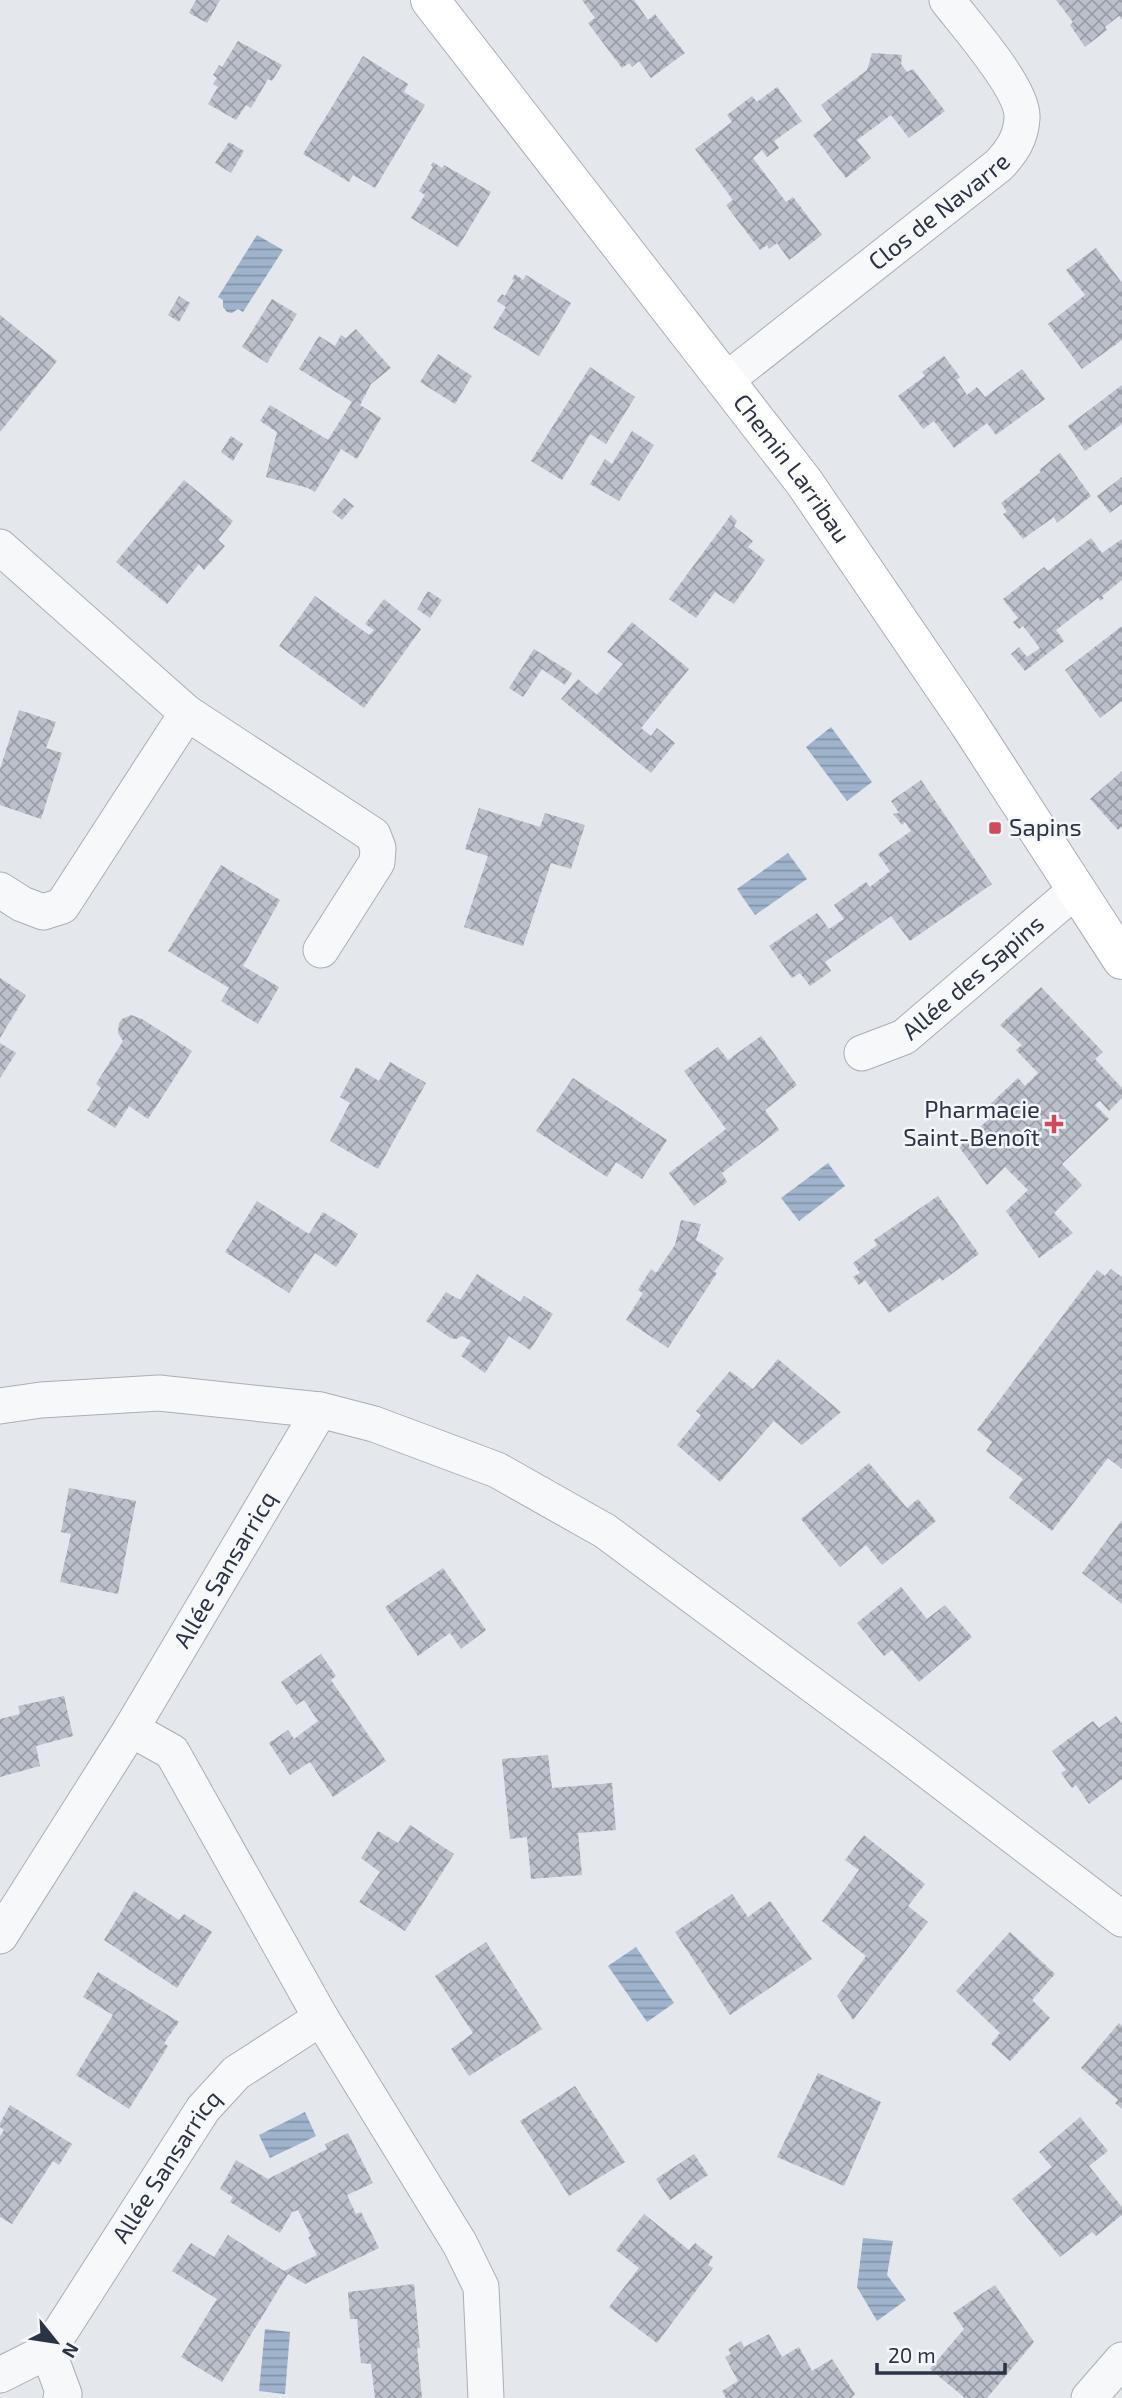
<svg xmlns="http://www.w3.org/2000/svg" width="1122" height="2398" font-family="'Exo 2',sans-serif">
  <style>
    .water { fill: url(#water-rules) }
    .building { fill: url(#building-cross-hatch) }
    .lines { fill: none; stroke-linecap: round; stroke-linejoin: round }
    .street-casing { stroke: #a9aeb7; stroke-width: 37 }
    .secondary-casing { stroke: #a9aeb7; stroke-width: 40 }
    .street { stroke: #f7f8fa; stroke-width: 35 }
    .secondary { stroke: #fff; stroke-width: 38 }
    .poi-dot { fill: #d1495b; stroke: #f4f6f9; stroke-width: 2.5 }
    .labels { text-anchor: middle; stroke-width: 5; stroke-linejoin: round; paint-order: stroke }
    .street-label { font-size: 24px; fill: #2b3445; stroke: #f4f6f9 }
    .poi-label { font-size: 24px; fill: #2b3445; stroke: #f4f6f9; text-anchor: start }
  </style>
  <defs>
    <pattern id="water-rules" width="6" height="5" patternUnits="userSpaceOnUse" patternTransform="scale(1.75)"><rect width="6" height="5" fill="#9fb4cc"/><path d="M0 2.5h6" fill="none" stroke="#8293a7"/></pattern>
    <pattern id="building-cross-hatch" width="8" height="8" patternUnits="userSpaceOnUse" patternTransform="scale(1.75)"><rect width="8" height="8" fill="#bbc0ca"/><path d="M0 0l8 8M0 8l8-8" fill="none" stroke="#989da6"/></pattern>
  </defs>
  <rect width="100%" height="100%" fill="#e4e7ec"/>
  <path class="water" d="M257,235L283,250L243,312L238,309L232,313L227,312L223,307V300L218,297Z
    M831,727L872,782L847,801L806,747Z
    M788,853L807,879L755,915L737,889Z
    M828,1163L845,1186L799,1221L781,1198Z
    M636,1947L674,2003L647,2022L608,1966Z
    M305,2112L316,2136L270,2158L259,2135Z
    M863,2238L893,2241L887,2275L906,2300L877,2321L857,2287Z
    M265,2329L290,2332L285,2394L259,2391Z"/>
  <path class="building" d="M196,0H220L207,23L189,13Z
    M582,0H634L648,20L655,14L685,53L651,78L639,61L632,67L629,63L622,68L588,23L595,18Z
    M1056,0H1122V20L1119,16L1105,27L1107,30L1085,47L1070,25L1073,22Z
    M238,41L282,65L272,81L268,79L251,108L246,105L236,120L208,104L218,87L213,84L217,78L213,75L219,65L222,67Z
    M872,53L902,55L901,64L907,72L913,69L945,111L909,138L891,115L857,140L871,158L846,178L813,135L832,120L821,105L867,70Z
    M363,56L408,84L404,92L425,105L375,188L353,175L349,182L303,154Z
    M777,87L802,121L774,141L779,148L767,157L762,150L753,158L786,202L793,197L822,235L789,260L777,243L769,249L767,245L760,250L726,205L733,200L695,149L732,122L727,115L752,96L757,102Z
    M229,142L244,151L231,173L215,163Z
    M433,162L442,168L444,165L491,192L458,247L411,218L425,195L419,191L433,167L431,165Z
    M1096,248L1122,283V340L1082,369L1048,324L1085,295L1066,270Z
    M515,274L523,280L526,275L571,303L539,356L493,328L506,307L497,301L502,294L505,296L514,280L512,279Z
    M179,296L190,303L179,322L168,315Z
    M272,299L297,314L267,363L242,347Z
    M0,315L57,361L0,432Z
    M356,329L391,368L371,384L360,405L381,418L357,459L341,449L315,492L308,488L266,477L277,432L260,421L270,405L328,440L352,402L299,369L319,336L335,346L341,335L346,338Z
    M438,354L472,376L455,404L420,382Z
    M944,356L960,377L957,380L967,395L977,387L985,397L1022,369L1045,399L996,435L987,423L954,448L934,421L923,429L898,396L925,376L922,372Z
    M590,367L635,397L606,444L590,434L562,480L531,461Z
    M1122,385V424L1085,451L1068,426Z
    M632,431L654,445L619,501L590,484L605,459L612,464Z
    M231,436L243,444L233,461L221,452Z
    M1060,453L1091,496L1057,523L1054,517L1023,539L1003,514L1007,512L1001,503L1041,472L1039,470Z
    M1122,477V504L1110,513L1097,496Z
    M184,480L233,521L218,540L225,546L204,570L199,564L167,604L116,562Z
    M344,498L354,506L342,520L332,512Z
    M731,515L737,521L734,526L753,541L748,547L765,560L734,604L715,592L696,618L669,599Z
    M1091,538L1102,553L1122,539V580L1102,596L1104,598L1100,601L1098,598L1056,630L1064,641L1025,671L1011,654L1019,647L1027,657L1040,648L1023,626L1019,629L1013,622L1018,618L1003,599L1044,567L1048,571Z
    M428,591L442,600L430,618L417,609Z
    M315,596L369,635L374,630L365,624L384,599L421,629L364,708L279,646Z
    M632,622L689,669L641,728L651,736L657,728L675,743L651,773L561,699L578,679L597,695L623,664L607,652Z
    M1122,626V701L1100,718L1065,670Z
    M534,649L572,673L565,685L542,669L523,697L509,688Z
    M19,710L56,722L46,748L62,753L41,819L0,805V769Z
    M1122,771V826L1118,830L1090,799Z
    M921,780L992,884L910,941L891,916L825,962L831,971L810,986L800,973L792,978L769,946L817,913L829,929L844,919L834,905L866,882L870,887L890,871L878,854L911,831L905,822L902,825L893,814L899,813L891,801Z
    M479,808L540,827L545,813L585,825L571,869L551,863L523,946L464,927L488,856L465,849Z
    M221,865L280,900L243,966L279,987L258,1024L221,1001L229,988L168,951Z
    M0,978L26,995L0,1038Z
    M1041,987L1103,1052L1095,1059L1122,1088V1098L1109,1111L1100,1101L1095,1105L1109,1119L1062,1164L1082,1185L1054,1213L1073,1233L1039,1258L1006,1211L1028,1190L1005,1167L987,1185L959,1147L994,1114L987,1107L1018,1078L1025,1086L1038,1073L1016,1050L1022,1045L1000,1025Z
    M131,1015L142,1019L192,1051L148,1119L129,1106L115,1128L87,1110L101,1088L96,1084L123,1041L118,1033L119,1023L122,1019Z
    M761,1036L797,1085L765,1110L779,1130L722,1173L727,1182L694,1206L669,1173L726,1129L684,1071L718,1047L728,1060Z
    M0,1043L16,1053L0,1078Z
    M390,1062L426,1083L378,1169L330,1141L350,1103L340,1097L356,1067L379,1081Z
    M573,1078L667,1140L642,1179L616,1162L607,1177L536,1131Z
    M938,1196L979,1254L942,1281L940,1278L889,1313L865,1280L859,1285L853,1277L860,1273L853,1263L877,1245L874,1240Z
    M257,1201L309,1234L323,1212L358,1234L336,1267L315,1253L289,1293L225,1252Z
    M681,1220L701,1224L696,1240L724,1258L714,1272L717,1273L668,1348L626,1320L643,1293L638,1290L651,1269L656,1273L675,1245Z
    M1111,1269L1122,1277V1469L1108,1458L1052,1531L1009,1498L1023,1479L986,1451L992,1442L977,1430L1097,1270L1105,1276Z
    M477,1274L520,1302L524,1296L553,1314L530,1350L509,1336L485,1373L461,1356L471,1341L462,1336L456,1339L450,1338L426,1321L446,1292L460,1300Z
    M778,1359L841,1412L802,1445L774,1421L720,1482L677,1445L701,1415L696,1411L730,1371L753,1389Z
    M869,1463L907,1508L918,1499L936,1521L882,1565L866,1545L840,1567L801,1519Z
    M69,1488L136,1501L118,1594L60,1582L71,1534L61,1532Z
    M1122,1520V1604L1082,1573Z
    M443,1568L486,1630L461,1649L450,1633L418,1656L385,1607Z
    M901,1587L927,1619L945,1605L972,1637L919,1682L892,1650L884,1656L857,1623Z
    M321,1654L336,1676L331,1680L386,1761L333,1797L310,1762L290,1775L269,1743L288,1730L294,1739L318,1721L304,1700L296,1705L281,1682Z
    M64,1696L73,1736L36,1746L40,1766L0,1777V1719L20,1714L18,1706Z
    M1116,1716L1122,1724V1779L1089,1804L1076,1785L1072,1788L1061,1773L1066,1770L1052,1751L1093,1721L1099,1728Z
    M548,1755L552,1788L612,1783L616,1830L578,1833L582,1875L531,1879L527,1837L510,1839L502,1759Z
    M410,1825L454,1854L405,1931L359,1902L380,1872L361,1858L378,1831L398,1843Z
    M864,1835L925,1884L908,1906L928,1922L853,2020L837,1996L866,1956L822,1921L859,1870L845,1860Z
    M134,1891L179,1920L184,1914L212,1932L177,1988L104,1940Z
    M732,1894L748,1917L770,1901L812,1959L730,2015L675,1932Z
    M1010,1932L1055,1974L1032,2000L1050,2018L1010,2061L991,2044L1000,2033L956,1991Z
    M486,1942L542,2029L469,2076L451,2049L473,2033L435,1976Z
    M98,1972L179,2022L164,2043L168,2046L129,2109L76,2075L113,2015L83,1997Z
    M1119,2023L1122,2026V2109L1115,2103L1118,2100L1081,2068Z
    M818,2073L881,2102L844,2186L777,2157Z
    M575,2086L625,2162L569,2196L520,2121Z
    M10,2105L72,2144L59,2165L53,2161L12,2224L0,2217V2136L4,2130L0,2127V2123Z
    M1080,2117L1108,2151L1089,2166L1122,2207V2215L1096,2236L1092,2232L1060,2257L1012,2199L1052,2167L1039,2152Z
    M348,2133L373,2183L347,2195L356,2214L361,2212L379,2248L305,2284L288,2274L222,2382L181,2357L217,2299L172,2271L191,2243L214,2257L228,2235L284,2271L317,2255L308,2237L311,2236L298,2210L292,2212L280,2233L230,2202L233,2197L220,2189L236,2160L268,2179L327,2149L325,2144Z
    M694,2154L708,2175L670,2200L656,2179Z
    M644,2214L689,2250L695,2243L713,2257L708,2265L713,2268L657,2343L609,2307L639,2268L616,2250Z
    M414,2284L420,2348H417L422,2398H375L371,2364L361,2363L357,2319H350L348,2292Z
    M995,2285L1034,2342L987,2398H965L930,2369L964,2329L953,2313Z
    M769,2334L782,2357L799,2347L812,2371L832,2359L855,2394L851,2398H726L722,2391L738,2381L725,2357L731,2354L728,2349L741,2341L744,2347Z"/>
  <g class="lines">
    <defs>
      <g id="street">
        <path id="s1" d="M725,381L999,165C1012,151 1021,138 1022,118C1024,89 966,25 947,0"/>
        <path d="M0,547L187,713L373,835L378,848L377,862L321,950"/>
        <path d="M0,890L22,904L43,912L62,906L187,713"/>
        <path id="s2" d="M862,1053L904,1037L1077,889"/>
        <path d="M0,1406L41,1400L159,1393L320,1410L374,1424L497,1470L605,1531L903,1752L1122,1919"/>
        <path d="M131,1729L172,1752L321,2018L460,2244L481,2287L486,2398"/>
        <path id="s3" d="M0,1936L131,1729L320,1410"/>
        <path d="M48,2351L64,2394L61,2398"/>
        <path id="s4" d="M0,2375L48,2351L203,2109L236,2073L321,2018"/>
        <path d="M1089,2398L1122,2360"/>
      </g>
      <g id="secondary">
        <path id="s5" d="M430,0L804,482L969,724L1122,960"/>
      </g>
    </defs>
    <use href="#street" class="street-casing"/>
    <use href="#secondary" class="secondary-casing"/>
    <use href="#street" class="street"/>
    <use href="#secondary" class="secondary"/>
  </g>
  <g class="poi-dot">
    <rect x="988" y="821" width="14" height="14" rx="3.5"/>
    <path d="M1050.5 1113.5h7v7h7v7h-7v7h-7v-7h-7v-7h7z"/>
  </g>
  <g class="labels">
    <g class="street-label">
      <text dy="8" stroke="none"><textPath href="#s1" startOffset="273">Clos de Navarre</textPath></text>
      <text dy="8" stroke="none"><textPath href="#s5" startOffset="592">Chemin Larribau</textPath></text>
      <text dy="8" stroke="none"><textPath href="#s2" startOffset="136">Allée des Sapins</textPath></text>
      <text dy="8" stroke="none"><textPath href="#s3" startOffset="430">Allée Sansarricq</textPath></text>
      <text dy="8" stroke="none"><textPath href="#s4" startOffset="273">Allée Sansarricq</textPath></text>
    </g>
    <g class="poi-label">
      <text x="1009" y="836">Sapins</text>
      <text x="1040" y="1118" text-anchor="end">Pharmacie<tspan x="1040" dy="28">Saint-Benoît</tspan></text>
    </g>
  </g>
  <g transform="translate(56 2342) rotate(120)" stroke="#f4f6f9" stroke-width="5" paint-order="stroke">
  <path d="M0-5L12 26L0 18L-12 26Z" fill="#2b3445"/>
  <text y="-10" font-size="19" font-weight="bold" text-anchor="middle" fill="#2b3445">N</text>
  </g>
  <path d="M877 2363v10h128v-10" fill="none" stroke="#2b3445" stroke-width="3.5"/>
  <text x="888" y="2363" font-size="21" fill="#2b3445" stroke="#f4f6f9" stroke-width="5" paint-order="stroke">20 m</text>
</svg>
